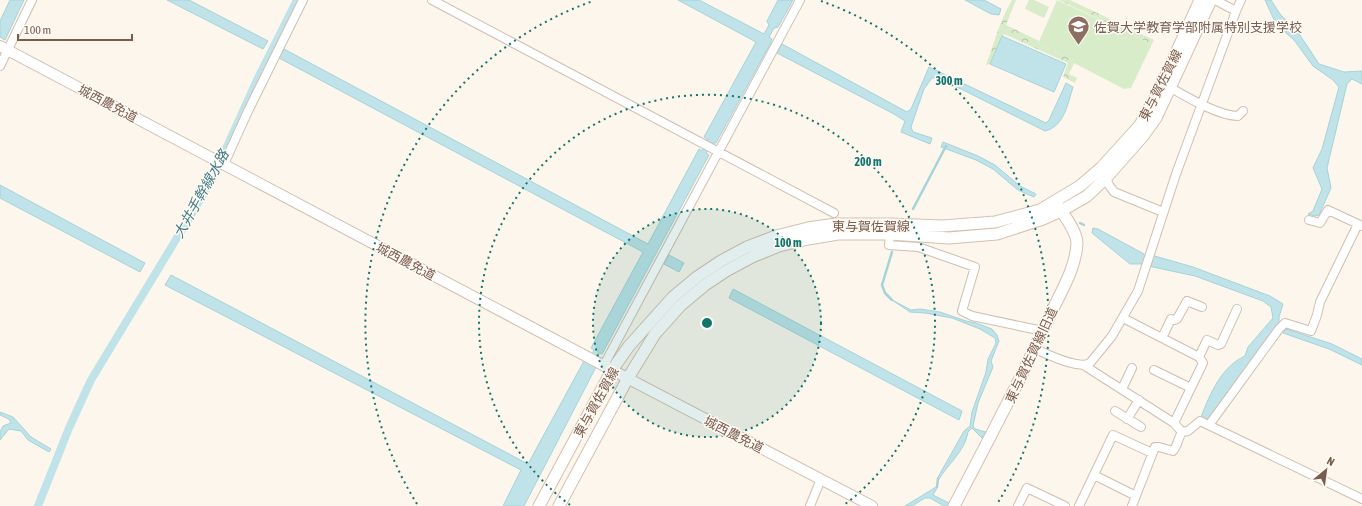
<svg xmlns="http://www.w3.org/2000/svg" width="1362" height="506" font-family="'Asap Condensed','Noto Sans JP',sans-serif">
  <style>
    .green { fill: #d8ecc9 }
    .forest { fill: url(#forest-crowns) }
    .water { fill: #bfe3e8; stroke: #a5d3da }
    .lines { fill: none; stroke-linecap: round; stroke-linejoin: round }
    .stream { stroke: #a5d3da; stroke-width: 2.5 }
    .canal { stroke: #bfe3e8; stroke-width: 8 }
    .minor-casing { stroke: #d1beb0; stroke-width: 10 }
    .tertiary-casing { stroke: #d1beb0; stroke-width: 12 }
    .secondary-casing { stroke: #d6c0b0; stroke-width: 13 }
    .minor { stroke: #fff; stroke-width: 8 }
    .tertiary { stroke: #fff; stroke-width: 10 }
    .secondary { stroke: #fff; stroke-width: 11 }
    .ring { fill: none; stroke: #0f766e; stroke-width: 2; stroke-dasharray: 2 4 }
    .labels { text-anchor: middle; stroke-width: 3; stroke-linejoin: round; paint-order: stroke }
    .education-label { font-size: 13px; fill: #785e54; stroke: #fffaf3; text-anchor: start }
    .street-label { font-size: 13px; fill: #7a5c4d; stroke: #fffaf3 }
    .water-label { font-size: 14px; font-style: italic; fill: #437c86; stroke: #fffaf3 }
    .centre { fill: #0f766e; stroke: #fffaf3; stroke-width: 2 }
    .ring-label { font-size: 12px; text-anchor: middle; font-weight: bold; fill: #0f766e; stroke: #fffaf3; stroke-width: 3; stroke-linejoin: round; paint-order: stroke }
  </style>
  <defs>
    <pattern id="forest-crowns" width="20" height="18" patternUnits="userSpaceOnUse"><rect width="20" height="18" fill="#d8ecc9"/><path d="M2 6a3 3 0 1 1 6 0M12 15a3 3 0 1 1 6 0" fill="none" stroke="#b4c2a5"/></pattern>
  </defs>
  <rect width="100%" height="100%" fill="#fdf6ec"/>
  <path class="green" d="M1029,0H1034L1049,7L1044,18L1025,9Z
    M1057,0L1152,44L1131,88L1124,89L1074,63V60L1038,44Z"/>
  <path class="forest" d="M1012,0H1016L1006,25L1039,41L1038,44L1074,60V63L1069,74L1077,78L1075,83L1063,77L1068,63L1004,34L990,64L986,65C994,43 1000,20 1012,0Z
    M1059,0H1070L1154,40L1152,44Z"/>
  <path class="water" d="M10,0H24L5,40L0,37V21Z
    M167,0H189L268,41L263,49Z
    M678,0H699L764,34L769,25L767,21L778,0H793L778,27L774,28L769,37L772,39L770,44L716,143H712L706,153L709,155L602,354L599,353L593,365L596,367L524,506H503L521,470L165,285L171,275L528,464L584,361L588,363L594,350L591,348L643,252L279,58L284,49L648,244L699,149L702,151L708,140L704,137L756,42Z
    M965,0H984L1001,9L999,15L991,14Z
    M1265,0H1271L1280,14L1300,35L1319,64L1344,72L1362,71V84L1352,79L1347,84L1327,168L1331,188L1319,215L1315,216L1308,214L1313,211L1322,189L1313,168L1322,149L1339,87L1333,80L1313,66L1294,40L1276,24Z
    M1002,36L1066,64L1054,92L990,64Z
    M782,44L907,112L911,109L929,67L1046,123L1049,120L1066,83L1073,87C1068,103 1064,127 1045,131L939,78H932L924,89L911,127L913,132L932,138L930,144L901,132L905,121L894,114L777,53Z
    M943,142L978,156L995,165L1020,186L1036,194L1034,197L1018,190L993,169L976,160L941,147Z
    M0,185L145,263L140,272L0,198Z
    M1093,228L1098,229L1144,254L1145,257L1151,255L1193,267L1270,296L1283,304L1279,317V324L1207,420L1201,417C1210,394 1221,367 1245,356L1248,347L1273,318L1271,307L1263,301L1195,276L1148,266L1144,262L1142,264H1130L1092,233Z
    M669,255L684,263L679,272L664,264Z
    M733,289L962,411L959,420L729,298Z
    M892,300L911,310L920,309L940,312L966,321L976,323L992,329L997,335L999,341L991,361L993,367L978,403L973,426L975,429L986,432L982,438L972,428L968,432C965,451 948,464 939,479H937L964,431L970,426L972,412L986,372L988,359L996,343L995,338L980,329L952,318L925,313L910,312Z
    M1286,329L1332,344L1362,359V365L1329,349L1283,333Z
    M0,412L13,417L31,437L51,449L49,452L28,440L21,431L9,429L0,440V432L3,426L11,423L9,419L0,415Z
    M936,487L937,488L933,495L949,503L948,506H944L930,498H925L912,506H905Z"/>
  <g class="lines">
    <path class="stream" d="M913,209L946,146
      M1080,223L1084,225
      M892,252L882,285L885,293L892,300
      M937,487L938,479"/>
    <path class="canal" d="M38,506L69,428L91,380L212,180L257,80L297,0"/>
    <defs>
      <path id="minor" d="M432,0L834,213
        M1236,11L1241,0
        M0,66L32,0
        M1171,88C1187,97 1219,116 1238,116L1243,111
        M224,164L249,109L303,0
        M1104,174L1109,185L1114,192L1163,212
        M1309,220L1320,223L1328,210L1358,224
        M890,234L889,245L918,247L975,267L962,311L972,316L1043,331
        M1162,338L1171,319L1174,320L1177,319L1187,301L1202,307
        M1035,349C1048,354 1078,370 1090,363L1112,336L1138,291L1176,174L1236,11L1215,0
        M1199,357L1207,340L1218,345L1221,344L1237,309
        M604,365L800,0
        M1085,366L1174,423L1203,363L1199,357L1123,318
        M1154,370L1191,388
        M1122,389L1132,368
        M1115,411L1141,427
        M1127,419L1139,400
        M1209,425L1279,329L1285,323L1311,331L1317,315L1320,302L1358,224L1362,226
        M1182,432L1188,431L1200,421L1362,499
        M1094,475L1136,496
        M810,506L821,479
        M1018,506L1027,488L1065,506
        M1079,506L1113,435L1152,453
        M1132,506L1155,447H1159L1173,451C1178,445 1178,438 1182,432L1174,423"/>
      <path id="tertiary" d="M0,46L648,389L872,506"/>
      <path id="secondary" d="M539,506L612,370L629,346L673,297L697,277L721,261L747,247L776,236L808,228L836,224H891L942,226L995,222L1040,210L1080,186L1101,168L1140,125L1162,84L1200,0
        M559,506L628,378L655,334L681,305L705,285L726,271L752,257L779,246L808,239L838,234H890L949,238L997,234L1043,219L1061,211L1087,196L1106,178L1143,136L1156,118L1211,0
        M954,506C988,441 1022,378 1052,311C1062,290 1076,267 1077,243C1077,232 1064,215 1058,206"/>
    </defs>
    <use href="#minor" class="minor-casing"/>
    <use href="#tertiary" class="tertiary-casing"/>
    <use href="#secondary" class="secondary-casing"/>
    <use href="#minor" class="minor"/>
    <use href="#tertiary" class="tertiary"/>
    <use href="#secondary" class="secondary"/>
  </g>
  <circle cx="707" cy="323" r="114" fill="#0f766e" fill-opacity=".12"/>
  <g class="ring">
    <circle cx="707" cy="323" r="114"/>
    <path d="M570 505A228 228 0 1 1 844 505"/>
    <path d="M417 504A342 342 0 0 1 593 1M821 1A342 342 0 0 1 997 504"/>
  </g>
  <defs>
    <symbol id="school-pin" viewBox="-11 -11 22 30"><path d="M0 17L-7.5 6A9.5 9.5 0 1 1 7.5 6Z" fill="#8d6e63" stroke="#fffaf3"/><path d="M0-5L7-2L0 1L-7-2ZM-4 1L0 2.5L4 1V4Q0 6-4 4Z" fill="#fff"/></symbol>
  </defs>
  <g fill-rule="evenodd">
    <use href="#school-pin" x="1066" y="14" width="25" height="34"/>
  </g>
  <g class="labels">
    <g class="education-label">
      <text x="1094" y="32">佐賀大学教育学部附属特別支援学校</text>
    </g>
    <g class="street-label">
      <text transform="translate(1160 85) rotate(-63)" y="5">東与賀佐賀線</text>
      <text transform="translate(108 103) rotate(28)" y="5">城西農免道</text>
      <text x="871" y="231">東与賀佐賀線</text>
      <text transform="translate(406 261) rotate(28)" y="5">城西農免道</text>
      <text transform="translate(1031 355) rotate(-65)" y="5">東与賀佐賀線旧道</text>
      <text transform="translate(596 402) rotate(-61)" y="5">東与賀佐賀線</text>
      <text transform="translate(734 434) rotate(27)" y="5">城西農免道</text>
    </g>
    <g class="water-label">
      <text transform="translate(201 194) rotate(-61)" y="5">大井手幹線水路</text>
    </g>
  </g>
  <circle cx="707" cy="323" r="6" class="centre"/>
  <g class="ring-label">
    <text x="949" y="85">300 m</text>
    <text x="868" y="166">200 m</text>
    <text x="788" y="247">100 m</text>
  </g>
  <g transform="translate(1326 470) rotate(29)" stroke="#fffaf3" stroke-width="3" paint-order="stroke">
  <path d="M0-3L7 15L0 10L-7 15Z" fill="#7a5c4d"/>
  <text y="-6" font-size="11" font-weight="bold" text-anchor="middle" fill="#7a5c4d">N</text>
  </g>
  <path d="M18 34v6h114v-6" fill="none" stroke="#7a5c4d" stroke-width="2"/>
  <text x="24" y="34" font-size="12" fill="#7a5c4d" stroke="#fffaf3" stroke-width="3" paint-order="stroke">100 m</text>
</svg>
